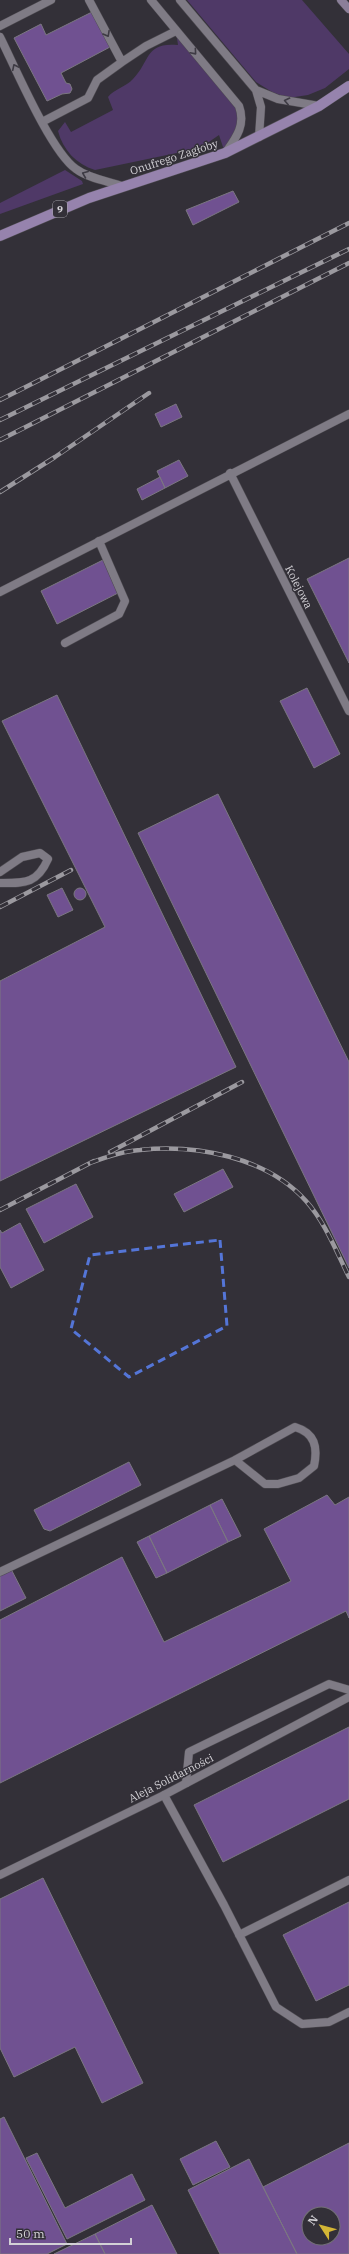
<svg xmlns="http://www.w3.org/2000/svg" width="349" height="2254" font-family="'IBM Plex Serif',serif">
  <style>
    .green { fill: #4f3967 }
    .building { fill: #705191; stroke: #7b7781; fill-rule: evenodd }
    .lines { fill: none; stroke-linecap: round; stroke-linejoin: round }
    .service-casing { stroke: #4f4c52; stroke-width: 9 }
    .minor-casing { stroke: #4f4c52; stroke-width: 9 }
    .tertiary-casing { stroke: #4f4c52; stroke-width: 9 }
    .secondary-casing { stroke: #4f4c52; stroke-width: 9 }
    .primary-casing { stroke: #4f4c52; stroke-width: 11 }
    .service { stroke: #7f7b85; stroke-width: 8 }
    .minor { stroke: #7f7b85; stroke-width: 8 }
    .tertiary { stroke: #7f7b85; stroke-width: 8 }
    .secondary { stroke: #8b7f99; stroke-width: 8 }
    .primary { stroke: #9683ad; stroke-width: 10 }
    .rail-casing { stroke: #9b999f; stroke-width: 4.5 }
    .rail { stroke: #333038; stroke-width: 3; stroke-dasharray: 9; stroke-linecap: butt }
    .oneway { stroke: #3e3b44 }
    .marked { fill: none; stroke: #5475d7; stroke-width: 3; stroke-dasharray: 8 5; stroke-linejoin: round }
    .labels { text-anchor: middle; stroke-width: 3; stroke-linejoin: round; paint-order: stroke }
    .shield { fill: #333038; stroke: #a3a1a7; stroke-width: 1 }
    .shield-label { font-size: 10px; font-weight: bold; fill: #d3d1d6 }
    .street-label { font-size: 11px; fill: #d3d1d6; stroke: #333038 }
  </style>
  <rect width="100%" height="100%" fill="#333038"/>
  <path class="green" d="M187,0H302L349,54V69L325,88L308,95L288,98L272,92L256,82Z
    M176,31L209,70L242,117L225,153L219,135L203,146L191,150L95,170C76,164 63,150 58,131L65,122L71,132L113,110L108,97C114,89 126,87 133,79C151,60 145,42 178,45Z
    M65,170L82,181L83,184L0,214V203Z"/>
  <path class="building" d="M92,12L110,47L61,73L66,83L70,84L72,89L70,93L62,94L47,101L14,38L41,24L46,35Z
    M233,191L239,202L193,225L186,210Z
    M176,404L182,417L161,427L155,414Z
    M179,460L188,476L165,488L157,471Z
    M160,477L165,488L142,500L137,489Z
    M349,558V663L307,579Z
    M103,560L120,592L57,624L41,591Z
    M307,688L340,754L314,768L280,701Z
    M57,695L236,1067L0,1181V981L105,927L2,721Z
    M218,794L349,1062V1268L138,833Z
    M74 894a6 6 0 1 1 12 0a6 6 0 1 1-12 0Z
    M62,888L73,910L58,917L47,895Z
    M223,1169L233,1187L184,1212L174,1194Z
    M76,1184L93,1217L44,1243L26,1209Z
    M20,1223L44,1270L11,1288L0,1267V1230L2,1233Z
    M129,1462L141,1485L50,1531L44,1529L34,1510Z
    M327,1495L335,1505L349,1497V1618L346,1611L0,1783V1620L122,1557L164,1642L291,1581L264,1529Z
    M222,1499L241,1536L228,1542L210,1505Z
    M210,1505L228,1542L167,1573L149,1536Z
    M149,1536L167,1573L156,1578L137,1542Z
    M11,1569L26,1598L0,1611V1575Z
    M349,1727V1799L223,1862L194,1805Z
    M43,1878L143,2083L102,2103L75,2047L14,2077L0,2048V1899Z
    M349,1902V1985L316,2001L283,1935Z
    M4,2117L67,2244L47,2254H0V2119Z
    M216,2141L230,2167L193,2185L180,2159Z
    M349,2143V2254H297L263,2187ZM309,2214H333V2238H309Z
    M37,2153L65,2208L132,2174L145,2200L67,2239L26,2158Z
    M249,2159L263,2187L297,2254H220L188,2190Z
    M152,2205L177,2254H105L95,2234Z
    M95,2234L105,2254H54Z"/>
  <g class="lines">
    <defs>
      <path id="service" d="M89,0L122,62L146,46L176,31
        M0,26L51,0
        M0,37C15,67 51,152 76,169C88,178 107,181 122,186
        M42,122L88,98L97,80L122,62
        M65,643L119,614L125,601L99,541
        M0,872L22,857L40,853L48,859C37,884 25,883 0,883
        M0,1572L235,1460L295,1427C315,1433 318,1447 314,1466L299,1478L278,1484H265L235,1460
        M186,1783L189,1752L329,1684L349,1690
        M164,1795L224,1905L276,2007L302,2024L329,2022L349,2012
        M239,1935L349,1880"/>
      <path id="minor" d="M230,473L349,711
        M0,592L349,414
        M0,1875L164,1795L349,1697"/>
      <path id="tertiary" d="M151,0L239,106C246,125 236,138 226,152
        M180,0L256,90L261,107L259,137
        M256,90L278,99L319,106"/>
      <path id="secondary" d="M341,0L349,9"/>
      <path id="primary" d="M0,236L89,198L225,153L319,106L349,86"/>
    </defs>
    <use href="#service" class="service-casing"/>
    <use href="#minor" class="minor-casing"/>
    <use href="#tertiary" class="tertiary-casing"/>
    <use href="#secondary" class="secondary-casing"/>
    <use href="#primary" class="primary-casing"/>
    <use href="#service" class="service"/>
    <use href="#minor" class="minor"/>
    <use href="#tertiary" class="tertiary"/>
    <use href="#secondary" class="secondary"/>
    <use href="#primary" class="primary"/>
    <defs>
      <path id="rail" d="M0,400L349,223
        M0,420L349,249
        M0,440L349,263
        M0,492L55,457L149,393
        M0,907L71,870
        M110,1152L242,1082
        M90,1163C106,1157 123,1151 140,1150C196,1144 267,1157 306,1201C325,1222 336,1251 349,1277
        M0,1210L94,1161"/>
    </defs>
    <use href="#rail" class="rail-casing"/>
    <use href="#rail" class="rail"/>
  </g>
  <defs><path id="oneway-chevron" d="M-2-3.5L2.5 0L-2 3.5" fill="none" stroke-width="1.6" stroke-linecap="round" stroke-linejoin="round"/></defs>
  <g class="oneway">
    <use href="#oneway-chevron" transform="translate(107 34) rotate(61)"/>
    <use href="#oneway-chevron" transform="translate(194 52) rotate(49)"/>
    <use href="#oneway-chevron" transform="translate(15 67) rotate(-116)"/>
    <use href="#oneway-chevron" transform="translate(287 101) rotate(-168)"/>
    <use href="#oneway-chevron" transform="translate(85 174) rotate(-158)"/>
  </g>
  <path class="marked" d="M220,1240L227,1326L129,1377L71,1329L90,1255Z"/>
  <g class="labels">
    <rect class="shield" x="53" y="201" width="14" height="16" rx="3"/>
    <g class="shield-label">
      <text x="60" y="213">9</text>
    </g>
    <g class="street-label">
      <text transform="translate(174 157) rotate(-18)" y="4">Onufrego Zagłoby</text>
      <text transform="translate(299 587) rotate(63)" y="4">Kolejowa</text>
      <text transform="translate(171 1778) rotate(-27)" y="4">Aleja Solidarności</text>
    </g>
  </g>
  <g transform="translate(321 2226) rotate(306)"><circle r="19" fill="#333038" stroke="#737077"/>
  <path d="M0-3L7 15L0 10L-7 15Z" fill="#d4b635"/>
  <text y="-6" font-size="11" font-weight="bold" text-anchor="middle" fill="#d3d1d6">N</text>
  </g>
  <path d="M10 2238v6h121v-6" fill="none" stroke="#d3d1d6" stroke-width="2"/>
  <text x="16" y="2238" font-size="12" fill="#d3d1d6" stroke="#333038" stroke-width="3" paint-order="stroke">50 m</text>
</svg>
